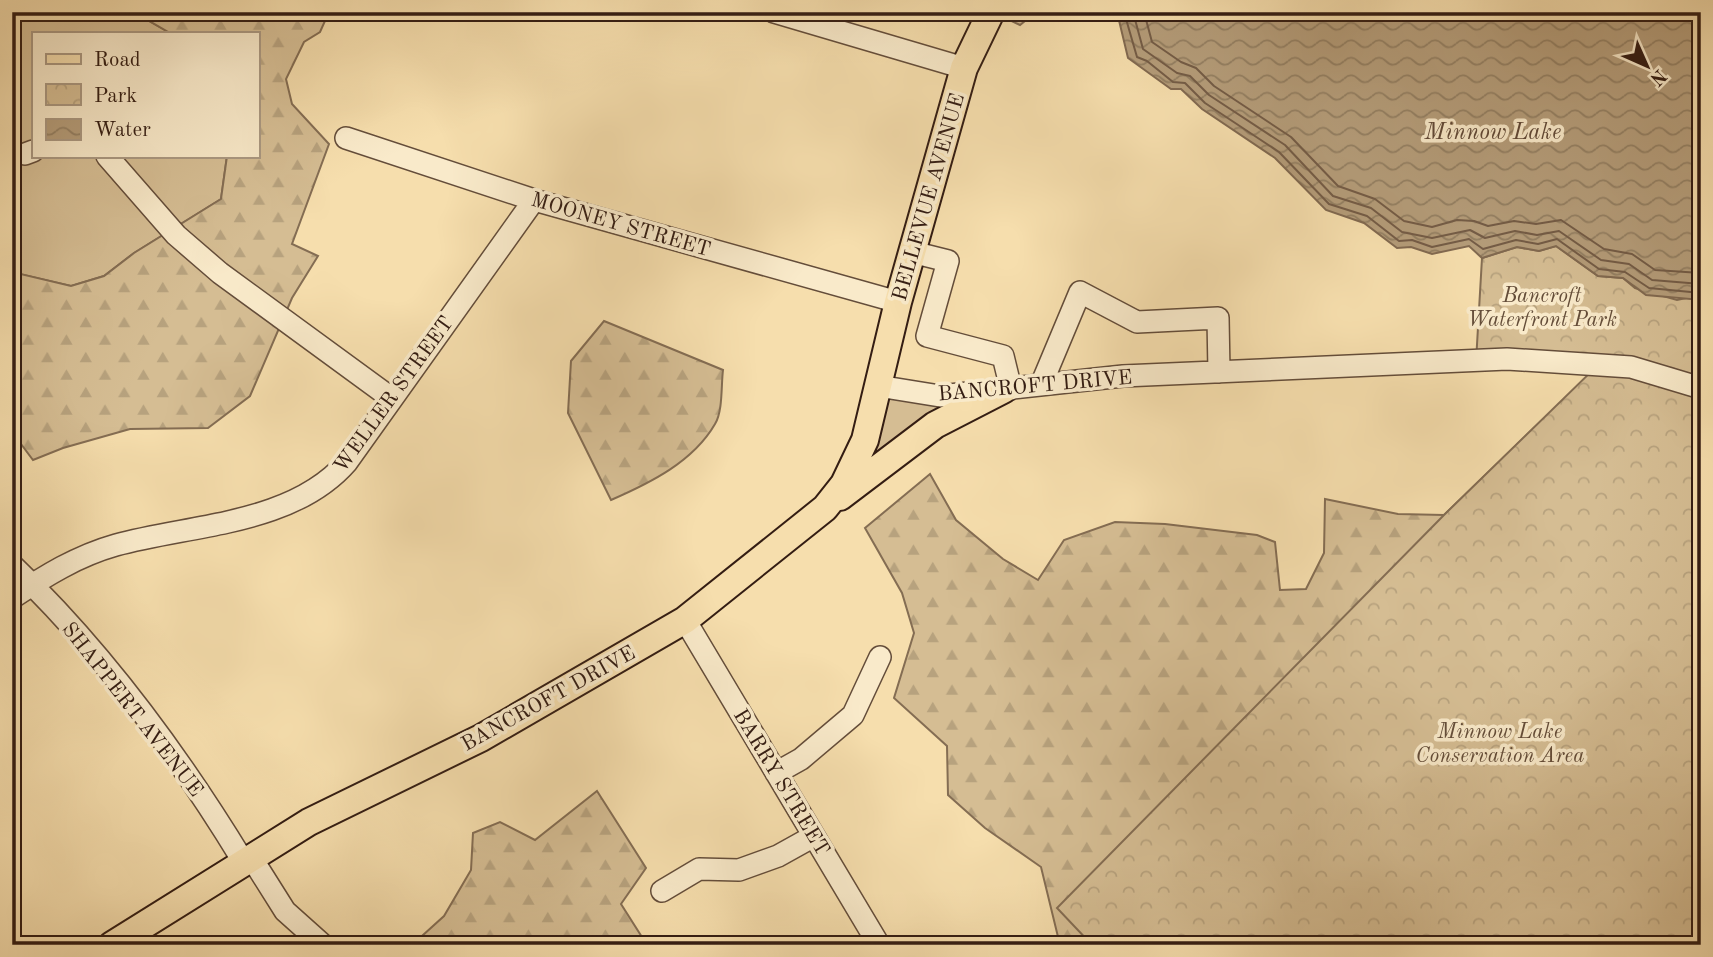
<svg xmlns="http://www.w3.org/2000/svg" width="1713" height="957" font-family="'Old Standard TT',serif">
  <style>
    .green { fill: #d5bd93; stroke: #846d53; stroke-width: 2 }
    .forest { fill: url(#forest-firs); stroke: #846d53; stroke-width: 2 }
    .park { fill: url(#park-crowns); stroke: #846d53; stroke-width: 2 }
    .water { fill: url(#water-waves); stroke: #816950; stroke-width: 2 }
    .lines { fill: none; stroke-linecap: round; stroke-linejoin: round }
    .shore { stroke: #745c46; stroke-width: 2 }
    .minor-casing { stroke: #644d3a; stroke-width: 24 }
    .major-casing { stroke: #341d13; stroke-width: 30 }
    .minor { stroke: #f9eaca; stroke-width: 21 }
    .major { stroke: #f6dead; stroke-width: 26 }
    .labels { text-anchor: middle; stroke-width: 7; stroke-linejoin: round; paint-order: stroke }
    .street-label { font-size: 21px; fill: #341d13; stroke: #f9eaca }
    .park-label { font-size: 21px; font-style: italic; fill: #644d39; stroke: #f9eaca }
    .water-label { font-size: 23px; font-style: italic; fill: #614937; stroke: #f9eaca }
  </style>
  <defs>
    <pattern id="forest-firs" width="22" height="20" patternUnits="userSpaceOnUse" patternTransform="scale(1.75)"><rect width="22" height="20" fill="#d5bd93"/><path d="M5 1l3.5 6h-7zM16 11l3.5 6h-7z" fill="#b7a27e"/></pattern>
    <pattern id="park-crowns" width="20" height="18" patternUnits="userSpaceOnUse" patternTransform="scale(1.75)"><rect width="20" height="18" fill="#d5bd93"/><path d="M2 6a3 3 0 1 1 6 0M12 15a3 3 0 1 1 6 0" fill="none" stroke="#b7a27e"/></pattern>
    <pattern id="water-waves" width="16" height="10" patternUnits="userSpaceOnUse" patternTransform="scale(1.75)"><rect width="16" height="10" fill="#b49c79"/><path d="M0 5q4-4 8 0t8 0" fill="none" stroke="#937f62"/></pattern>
  </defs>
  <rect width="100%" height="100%" fill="#f6dead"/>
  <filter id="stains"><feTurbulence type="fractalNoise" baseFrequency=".00286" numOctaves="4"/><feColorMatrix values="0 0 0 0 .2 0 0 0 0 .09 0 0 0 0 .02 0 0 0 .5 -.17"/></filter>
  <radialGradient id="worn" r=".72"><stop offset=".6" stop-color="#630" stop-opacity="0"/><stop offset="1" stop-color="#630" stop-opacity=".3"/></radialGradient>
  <path class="green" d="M12,12H133L170,33H33V156H227L221,199L134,253L104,276L71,286L15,273L12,265Z
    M879,388L1005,391L845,485Z"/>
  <path class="forest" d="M134,12H329L320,32L304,42L286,79L292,104L329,144L292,244L318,256L292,298L250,396L208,428L130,429L63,448L33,460L12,432V265L16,273L71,286L104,276L134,253L221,199L227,156H257V33H170Z
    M604,321L723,370C721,385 723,411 715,424C693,462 650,483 611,500L568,413L571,361Z
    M1540,422L1701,945H1060L1041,867L985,828L948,795L947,746L894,698L914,633L902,593L865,528L930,474L956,520L1003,559L1038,580L1064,540L1115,522L1165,524L1257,535L1275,542L1280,590L1306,589L1324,553L1325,499L1398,514L1444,515Z
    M597,791L646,868L621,904L647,945H412L444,916L471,870L473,833L500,822L535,840Z"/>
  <path class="park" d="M993,12H1036L1020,25Z
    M1556,246L1598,276L1623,278L1635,288L1677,300L1691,297L1701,300V945H1092L1057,908L1444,515L1596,367L1476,362L1482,258L1517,247L1539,251Z"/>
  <path class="water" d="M1117,12H1701V300L1646,295L1623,278L1598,276L1556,246L1539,251L1517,247L1482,258L1469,246L1432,254L1411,247L1397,248L1364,223L1326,210L1275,158L1202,109L1181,89H1171L1128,58Z"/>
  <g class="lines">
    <path class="shore" d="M1124,12L1137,57L1147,61L1173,82L1185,83L1205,103L1279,152L1329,204L1367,216L1399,241L1412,240L1432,247L1469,239L1483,249L1516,240L1538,244L1557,239L1599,269L1625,272L1649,288L1701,293
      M1133,12L1143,49L1177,73L1190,76L1209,95L1285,145L1333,196L1371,208L1402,232L1432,238L1470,230L1485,238L1515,231L1537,235L1559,231L1601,260L1629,264L1652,280L1701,284
      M1144,12L1152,42L1181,62L1196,68L1214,86L1291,137L1338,186L1375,199L1404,221L1432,227L1457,220L1474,221L1488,226L1514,221L1536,224L1561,220L1604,249L1632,254L1655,270L1701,273"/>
    <defs>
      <path id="minor" d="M774,12L964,68
        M346,138L534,200L898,302
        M25,154L33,151
        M107,156L176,235L220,273L391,398
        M912,252L948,261L927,336L1003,356L1011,389
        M1041,385L1080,292L1137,322L1218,318L1219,372
        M878,386L940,396L1123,376L1507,359L1631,367L1701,388
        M12,565C102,651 179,756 243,861
        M12,598C45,576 77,556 116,545C192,524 292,525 347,462L534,200
        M685,620L879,945
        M776,773L801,759L853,715L880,657
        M251,857L285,911L323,945
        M662,891L699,869L739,870L778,856L814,836"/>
      <path id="major" d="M840,497L935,425L1003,390
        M112,945L309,822L481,738L685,620L825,508L844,484L865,440L898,302L964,68L991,12"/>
    </defs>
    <use href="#minor" class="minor-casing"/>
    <use href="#major" class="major-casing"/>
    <use href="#minor" class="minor"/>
    <use href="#major" class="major"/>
  </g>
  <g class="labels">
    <g class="street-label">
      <text transform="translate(928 197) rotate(-74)" y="7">BELLEVUE AVENUE</text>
      <text transform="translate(621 224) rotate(16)" y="7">MOONEY STREET</text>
      <text transform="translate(1035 385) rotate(-5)" y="7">BANCROFT DRIVE</text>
      <text transform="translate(393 394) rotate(-54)" y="7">WELLER STREET</text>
      <text transform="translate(548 698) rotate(-29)" y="7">BANCROFT DRIVE</text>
      <text transform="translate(133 709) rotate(52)" y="7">SHAPPERT AVENUE</text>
      <text transform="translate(782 782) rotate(59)" y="7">BARRY STREET</text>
    </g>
    <g class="park-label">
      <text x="1542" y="302">Bancroft<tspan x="1542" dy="24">Waterfront Park</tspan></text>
      <text x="1500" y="738">Minnow Lake<tspan x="1500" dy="24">Conservation Area</tspan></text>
    </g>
    <g class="water-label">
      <text x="1493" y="139">Minnow Lake</text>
    </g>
  </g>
  <rect width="1713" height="957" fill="none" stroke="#f6dead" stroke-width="42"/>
  <rect x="14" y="14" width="1685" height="929" fill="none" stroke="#341d13" stroke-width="3.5"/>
  <rect x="21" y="21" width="1671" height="915" fill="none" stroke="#341d13" stroke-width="2"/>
  <rect x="32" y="32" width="228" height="126" fill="#f9eaca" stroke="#aa9881" stroke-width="2"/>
  <rect x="46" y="54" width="35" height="10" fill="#f6dead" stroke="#aa9881" stroke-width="2"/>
  <text x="94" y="66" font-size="21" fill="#341d13">Road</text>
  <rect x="46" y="84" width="35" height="21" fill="url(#park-crowns)" stroke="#aa9881" stroke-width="2"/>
  <text x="94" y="102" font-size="21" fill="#341d13">Park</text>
  <rect x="46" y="119" width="35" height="21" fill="url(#water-waves)" stroke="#aa9881" stroke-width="2"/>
  <text x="94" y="136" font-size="21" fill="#341d13">Water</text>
  <g transform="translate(1647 66) rotate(135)" stroke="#f9eaca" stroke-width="5" paint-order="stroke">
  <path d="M0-5L12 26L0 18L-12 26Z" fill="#341d13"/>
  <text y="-10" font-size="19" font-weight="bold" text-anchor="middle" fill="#341d13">N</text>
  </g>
  <rect width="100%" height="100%" filter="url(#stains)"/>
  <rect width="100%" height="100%" fill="url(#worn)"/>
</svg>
